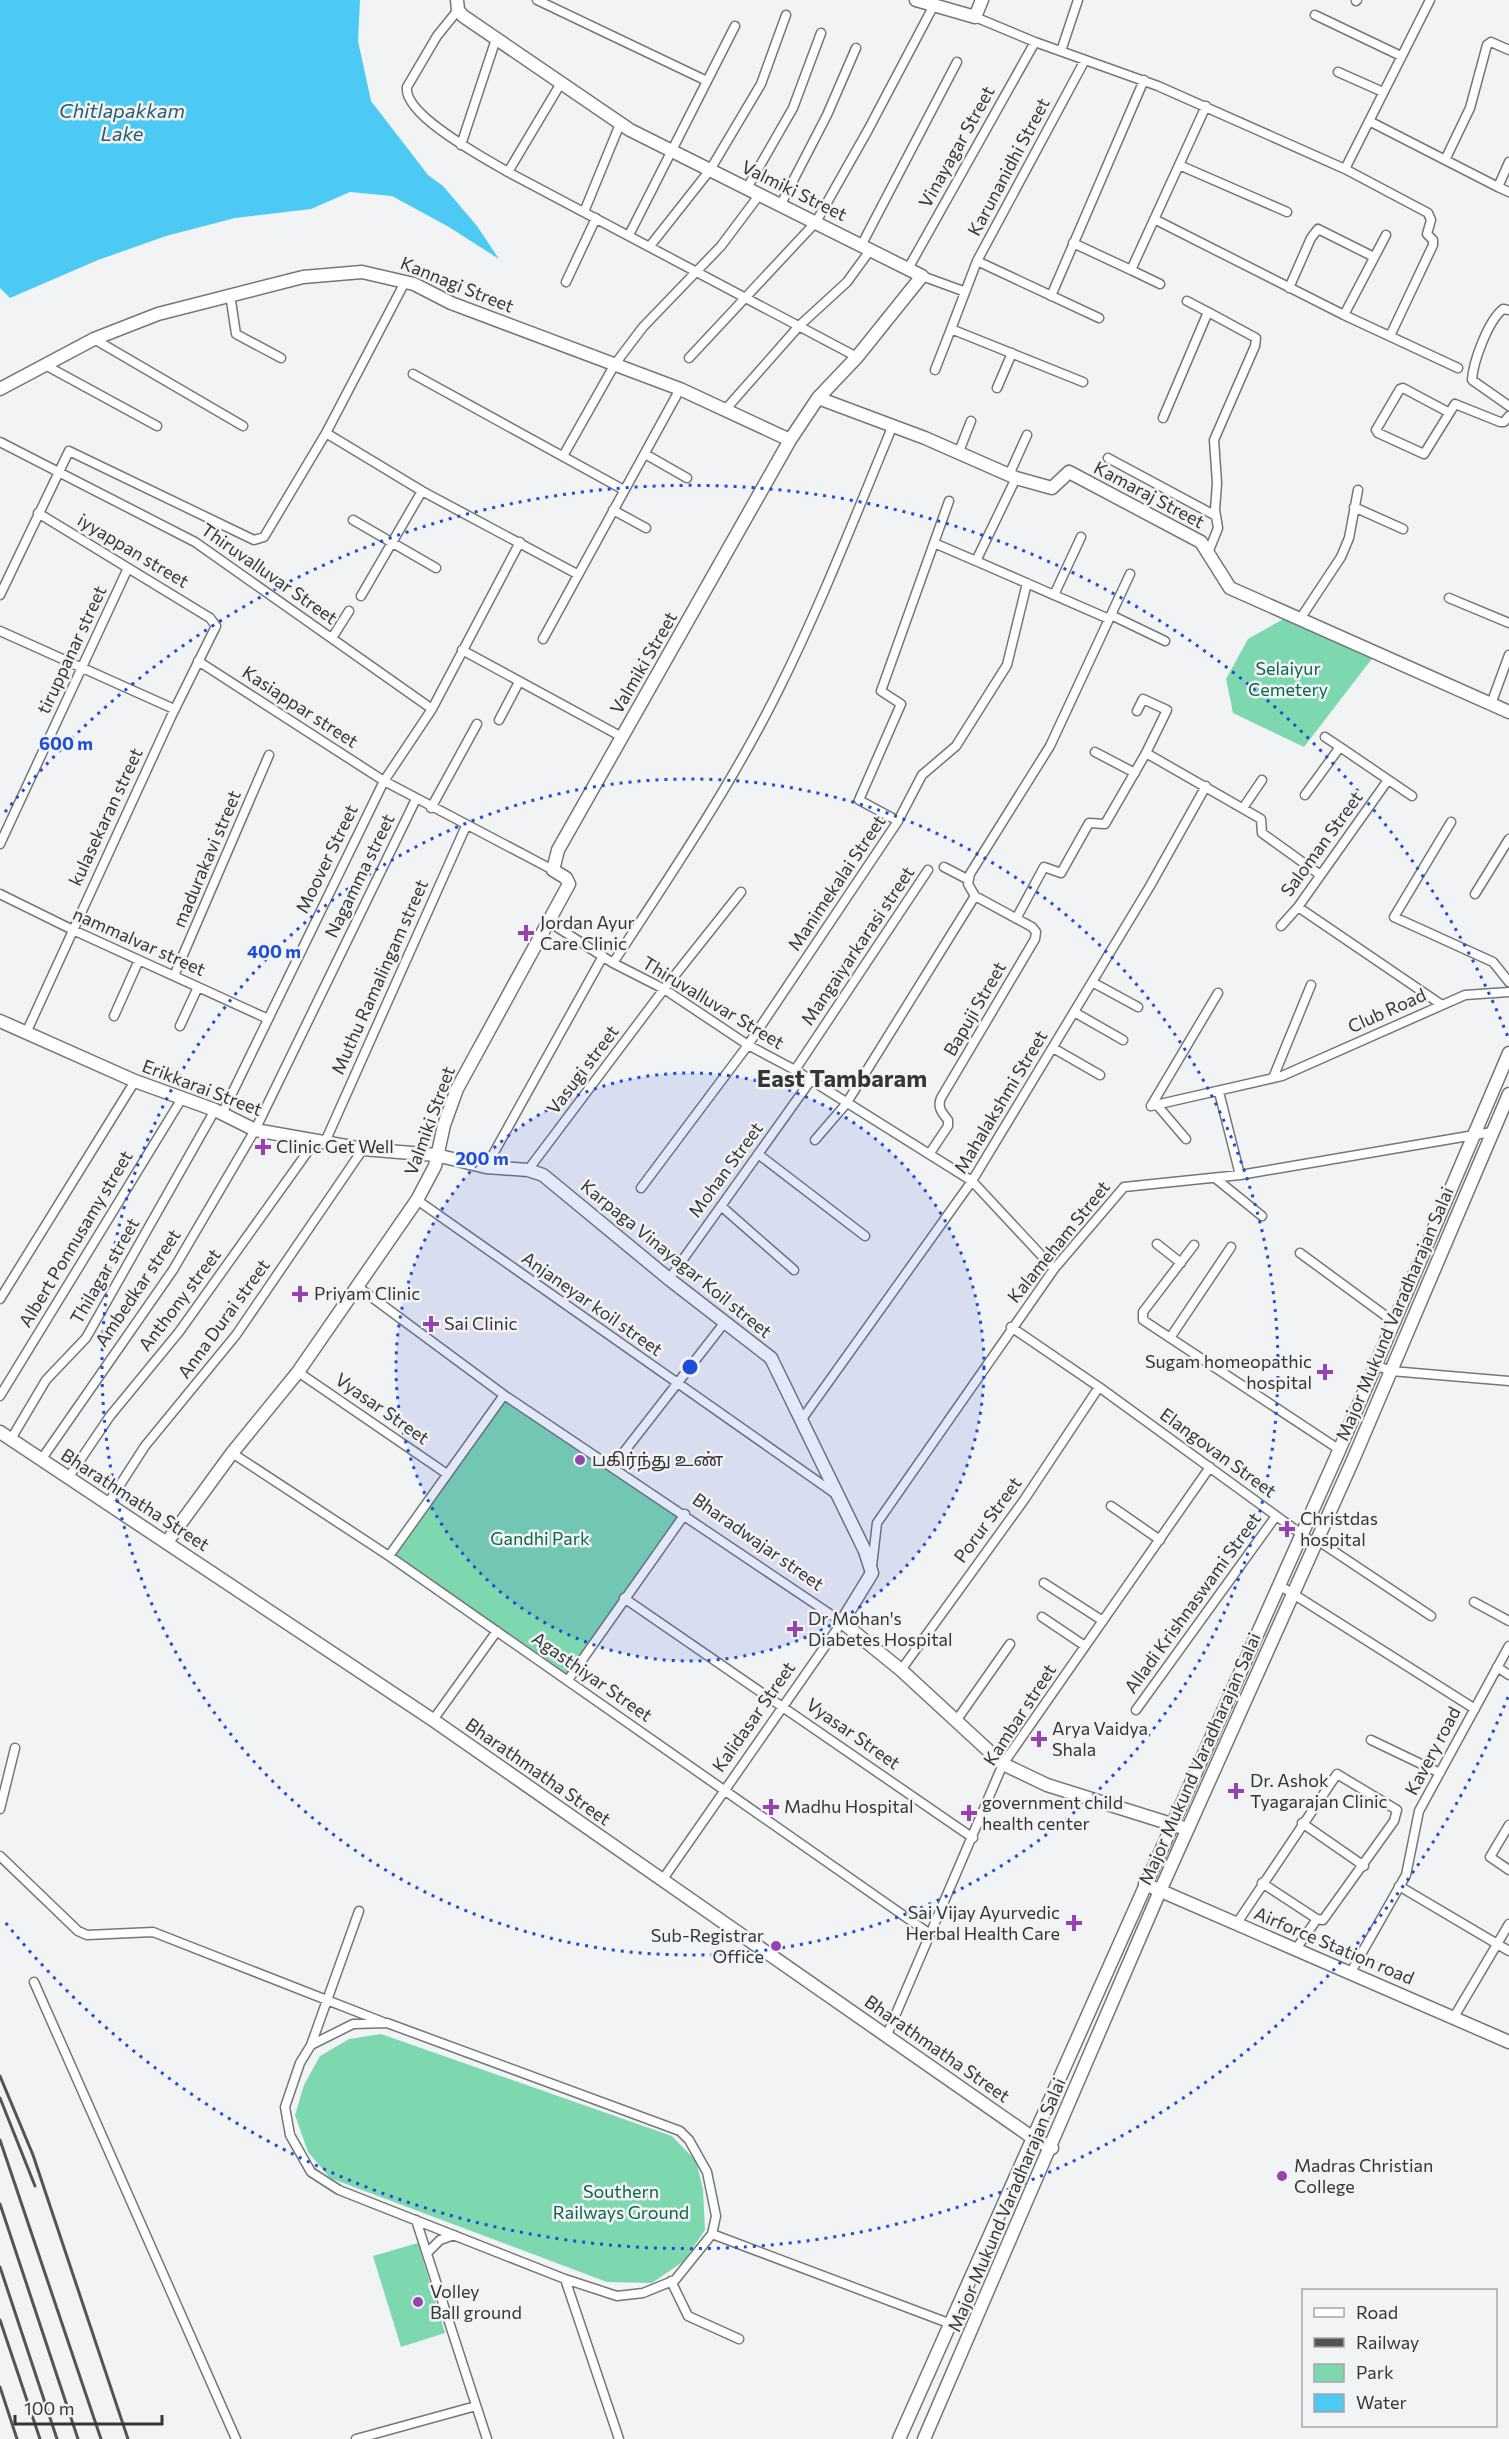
<svg xmlns="http://www.w3.org/2000/svg" width="1509" height="2439" font-family="Commissioner,'Noto Sans Tamil',sans-serif">
  <style>
    .green { fill: #7dd8b0 }
    .water { fill: #4ccaf3 }
    .lines { fill: none; stroke-linecap: round; stroke-linejoin: round }
    .street-casing { stroke: #757677; stroke-width: 11 }
    .secondary-casing { stroke: #757677; stroke-width: 15 }
    .primary-casing { stroke: #757677; stroke-width: 15 }
    .street { stroke: #fff; stroke-width: 8 }
    .secondary { stroke: #fff; stroke-width: 12 }
    .primary { stroke: #fff; stroke-width: 12 }
    .rail { stroke: #535455; stroke-width: 3 }
    .ring { fill: none; stroke: #1d4ed8; stroke-width: 3; stroke-dasharray: 3 6 }
    .poi-dot { fill: #9643b1; stroke: #f2f3f4; stroke-width: 2 }
    .labels { text-anchor: middle; stroke-width: 5; stroke-linejoin: round; paint-order: stroke }
    .street-label { font-size: 18px; fill: #353536; stroke: #f2f3f4 }
    .park-label { font-size: 18px; fill: #0b6547; stroke: #f2f3f4 }
    .poi-label { font-size: 18px; fill: #353536; stroke: #f2f3f4; text-anchor: start }
    .water-label { font-size: 20px; font-style: italic; fill: #295c6e; stroke: #f2f3f4 }
    .district-label { font-size: 24px; font-weight: bold; fill: #353536; stroke: #f2f3f4 }
    .centre { fill: #1d4ed8; stroke: #f2f3f4; stroke-width: 3 }
    .ring-label { font-size: 18px; text-anchor: middle; font-weight: bold; fill: #1d4ed8; stroke: #f2f3f4; stroke-width: 5; stroke-linejoin: round; paint-order: stroke }
  </style>
  <rect width="100%" height="100%" fill="#f2f3f4"/>
  <path class="green" d="M1287,617L1374,656L1304,747L1233,713L1226,679L1248,639Z
    M502,1396L685,1514L568,1680L393,1559Z
    M381,2034L672,2136L696,2161L703,2189L705,2230L684,2261L652,2283L607,2282L330,2178L308,2152L295,2115L304,2085L320,2056L349,2039Z
    M418,2243L445,2333L401,2347L373,2256Z"/>
  <path class="water" d="M0,0H360L358,41L371,101L428,175L443,186L477,226L499,259L449,227L392,196L350,192L311,209L235,218L166,236L98,260L10,298L0,288Z"/>
  <g class="lines">
    <defs>
      <path id="street" d="M537,0L707,81
        M1356,1L1357,0
        M458,10L437,36L407,87C403,115 486,159 508,172L857,357
        M1315,15L1401,56
        M975,17L1035,42L1158,86L1345,169L1430,0
        M1061,51L1078,0
        M1338,72L1383,92
        M1369,121L1498,187L1509,162
        M461,145L496,39
        M1446,158L1470,108L1487,45L1491,42L1509,50
        M1179,165L1287,212
        M1345,169L1428,213L1431,220L1427,234L1433,240V245L1390,336
        M508,172L561,83
        M1498,187L1509,192
        M747,188L793,108L821,33
        M781,204L827,115L856,48
        M584,212L620,124
        M1154,219L1344,315L1458,368
        M629,235L735,26
        M1073,243L1131,270L1206,106
        M862,244L957,62
        M650,246L710,170L761,84L786,15
        M977,261L1099,318
        M909,267L1035,42
        M1131,270L1160,284
        M922,276L963,291
        M566,282L596,218
        M1289,288L1311,238L1318,229L1374,257
        M230,294L236,334L281,358
        M1051,296L1144,80
        M1187,301L1208,312
        M1509,310L1503,309C1488,321 1473,362 1472,380L1509,406
        M1344,315L1386,235
        M94,339L243,426
        M689,358L816,222L868,130L934,5
        M45,365L157,426
        M935,370L951,329
        M413,374L624,490
        M1083,382L951,329L977,261L1085,60
        M997,388L1012,353
        M725,410L799,326L847,282L871,249
        M1448,412L1403,388L1400,389L1376,430L1378,433L1424,454L1455,404L1500,422H1504L1509,416
        M1163,418L1208,312L1256,338L1255,346L1214,440L1217,483L1215,510L1218,528L1208,553
        M326,433L422,491L577,574
        M0,442L195,542L432,709L384,781L222,1114
        M645,454L687,478
        M958,454L971,421
        M563,456L615,364L643,327L721,246L760,194
        M1108,458L1216,516
        M1009,475L1027,435
        M1016,478L976,561L1109,619
        M1354,507L1403,529
        M613,510L646,528
        M353,520L436,568
        M934,543L976,561
        M0,595L69,451L254,540L264,537L326,433L405,282
        M1054,595L1081,537
        M361,596L422,491
        M1449,598L1509,623
        M1111,615L1165,641
        M1300,619L1341,557L1349,538L1358,490
        M0,631L174,709
        M332,638L349,611
        M543,639L680,389
        M462,650L622,737
        M198,661L384,781L553,870
        M1491,704L1509,655
        M432,709L520,542
        M499,720L519,682
        M1325,737L1340,747
        M1095,752L1135,773
        M1146,753L1261,819L1262,833L1319,874
        M1305,795L1340,747L1412,796
        M431,808L477,724
        M1243,808L1262,780
        M898,821L859,800L901,704L881,691L949,501
        M1451,822L1394,917L1493,962L1509,982
        M0,844L128,568
        M944,867L967,879
        M0,894L73,930L266,1018
        M1475,894L1509,839
        M1298,907L1442,1005
        M1017,917L1044,867L1061,873L1089,823L1105,824L1146,753L1167,710L1143,699L1137,711
        M549,922L613,963L664,989L748,1045L795,1070L972,1181L1054,1269
        M1281,926L1298,907L1388,780
        M613,963C670,876 732,784 778,691C821,605 856,514 893,425
        M174,976L269,755
        M1092,982L1138,1007
        M1074,1012L1123,1040
        M114,1016L139,960
        M180,1026L198,987
        M26,1033L171,717L216,626L210,618L38,513
        M1053,1048L1100,1075
        M795,1070L928,870
        M1273,1078L1311,985
        M1219,1092L1240,1175
        M1157,1105L1186,1139
        M1151,1106L1282,1076L1465,995L1509,992
        M1151,1106L1218,993
        M815,1140L846,1104L975,896L968,884L970,874L1050,746L1130,574
        M325,1142L466,826
        M930,1153L948,1126V1120C942,1113 937,1107 941,1098L1035,939L1036,932L1032,927L975,896
        M758,1154L865,1236
        M486,1167L603,956
        M528,1170L664,989L741,892
        M1215,1178L1262,1216
        M641,1188L748,1045L898,821L922,775L956,746L1007,665L1027,583
        M417,1200L837,1495
        M721,1206L794,1270
        M1157,1244L1181,1263
        M1194,1245L1143,1312V1320L1340,1450
        M1300,1253L1394,1322
        M669,1279L811,1080
        M358,1287L504,1395L842,1622L663,1879
        M0,1299L135,1081
        M1011,1327L1099,1387L1315,1544
        M1170,1338L1231,1247
        M1375,1365L1391,1371L1509,1381
        M298,1372L447,1474
        M0,1396L181,1100
        M802,1419L972,1181L1150,886L1206,786
        M11,1439L46,1380L86,1338L215,1110
        M232,1453L389,1556L930,1934
        M41,1460L173,1270L255,1130L416,799
        M613,1466L725,1322
        M68,1478L110,1416L179,1332L316,1140
        M107,1505L145,1446L236,1335L363,1149
        M1111,1506L1160,1540
        M1317,1540L1431,1616
        M389,1556L504,1395
        M872,1566L877,1523L1054,1269L1124,1187L1240,1175L1492,1132
        M1044,1583L1103,1621
        M1279,1585L1475,1709
        M624,1598L973,1838
        M1474,1602L1509,1621
        M1042,1617L1085,1646
        M1497,1667L1509,1675
        M901,1670L1024,1500L1099,1387
        M568,1680L685,1514
        M1136,1710L1276,1516
        M433,1720L497,1631
        M956,1721L1010,1644
        M1371,1740L1440,1773
        M0,1809L15,1748
        M1302,1823L1364,1866
        M1509,1825L1490,1857L1509,1870
        M0,1856L78,1931L87,1935L153,1932L383,2022
        M1399,1886L1509,1951
        M1237,1923L1337,1774L1397,1810L1394,1821L1323,1920L1317,1919L1262,1883
        M1296,1949L1317,1919
        M1351,1972L1406,1875L1419,1811L1509,1646
        M34,1982L236,2439
        M1454,2017L1509,1924
        M886,2037L1003,1764L1210,1467
        M311,2045L353,2024L387,2023L680,2131L689,2140L707,2172L716,2216L712,2234L675,2280L643,2293L617,2296L565,2279L339,2190L311,2172L290,2135L285,2107L300,2063L311,2045L359,1911
        M416,2220L487,2439
        M712,2234L951,2324
        M427,2253L440,2240L454,2235
        M565,2279L619,2439
        M671,2281L688,2316L739,2339
        M356,2439L476,2406"/>
      <path id="secondary" d="M916,0L975,17L982,0
        M0,389L94,339L158,314L303,277L362,272L414,284L451,303L680,389L790,440
        M818,398L925,438L1016,478L1052,488L1069,472L1201,542L1230,588L1509,712
        M0,1021L135,1081L215,1110L255,1130L363,1149L436,1155L486,1167L528,1170L543,1175L669,1279L771,1358L865,1551L872,1573L842,1622L901,1670L1003,1764L1047,1785L1187,1829
        M0,1432L433,1720L1033,2138L1052,2148
        M167,1542L232,1453L298,1372L417,1200L435,1166L444,1125L457,1089L569,884L566,878L553,870L558,850L790,440L818,398L857,357L922,276L630,130L463,16L458,10L457,0
        M1145,1884L1509,2042"/>
      <path id="primary" d="M899,2439L1338,1453L1509,1053
        M924,2439L1160,1891L1353,1460L1509,1094"/>
    </defs>
    <use href="#street" class="street-casing"/>
    <use href="#secondary" class="secondary-casing"/>
    <use href="#primary" class="primary-casing"/>
    <use href="#street" class="street"/>
    <use href="#secondary" class="secondary"/>
    <use href="#primary" class="primary"/>
    <path class="rail" d="M0,2076L33,2155L128,2439
      M0,2098L35,2186
      M0,2140L101,2439
      M0,2204L78,2439
      M0,2267L57,2439
      M0,2320L40,2439
      M0,2387L17,2439"/>
  </g>
  <circle cx="690" cy="1367" r="294" fill="#1d4ed8" fill-opacity=".12"/>
  <g class="ring">
    <circle cx="690" cy="1367" r="294"/>
    <circle cx="690" cy="1367" r="588"/>
    <path d="M1508 1697A882 882 0 0 1 5 1922M5 812A882 882 0 0 1 1508 1037"/>
  </g>
  <g class="poi-dot">
    <path d="M523 924h6v6h6v6h-6v6h-6v-6h-6v-6h6z"/>
    <path d="M260 1138h6v6h6v6h-6v6h-6v-6h-6v-6h6z"/>
    <path d="M297 1285h6v6h6v6h-6v6h-6v-6h-6v-6h6z"/>
    <path d="M428 1315h6v6h6v6h-6v6h-6v-6h-6v-6h6z"/>
    <path d="M1322 1363h6v6h6v6h-6v6h-6v-6h-6v-6h6z"/>
    <circle cx="580" cy="1460" r="6"/>
    <path d="M1284 1520h6v6h6v6h-6v6h-6v-6h-6v-6h6z"/>
    <path d="M792 1620h6v6h6v6h-6v6h-6v-6h-6v-6h6z"/>
    <path d="M1036 1730h6v6h6v6h-6v6h-6v-6h-6v-6h6z"/>
    <path d="M1233 1782h6v6h6v6h-6v6h-6v-6h-6v-6h6z"/>
    <path d="M768 1798h6v6h6v6h-6v6h-6v-6h-6v-6h6z"/>
    <path d="M966 1804h6v6h6v6h-6v6h-6v-6h-6v-6h6z"/>
    <path d="M1071 1914h6v6h6v6h-6v6h-6v-6h-6v-6h6z"/>
    <circle cx="776" cy="1946" r="6"/>
    <circle cx="1282" cy="2176" r="6"/>
    <circle cx="418" cy="2302" r="6"/>
  </g>
  <g class="labels">
    <g class="street-label">
      <text transform="translate(957 147) rotate(-61)" y="6">Vinayagar Street</text>
      <text transform="translate(1009 167) rotate(-62)" y="6">Karunanidhi Street</text>
      <text transform="translate(794 191) rotate(26)" y="6">Valmiki Street</text>
      <text transform="translate(457 285) rotate(22)" y="6">Kannagi Street</text>
      <text transform="translate(1149 495) rotate(28)" y="6">Kamaraj Street</text>
      <text transform="translate(133 551) rotate(31)" y="6">iyyappan street</text>
      <text transform="translate(269 574) rotate(35)" y="6">Thiruvalluvar Street</text>
      <text transform="translate(72 650) rotate(-65)" y="6">tiruppanar street</text>
      <text transform="translate(644 663) rotate(-60)" y="6">Valmiki Street</text>
      <text transform="translate(300 707) rotate(33)" y="6">Kasiappar street</text>
      <text transform="translate(106 817) rotate(-65)" y="6">kulasekaran street</text>
      <text transform="translate(1322 844) rotate(-54)" y="6">Saloman Street</text>
      <text transform="translate(207 859) rotate(-67)" y="6">madurakavi street</text>
      <text transform="translate(327 859) rotate(-64)" y="6">Moover Street</text>
      <text transform="translate(360 876) rotate(-64)" y="6">Nagamma street</text>
      <text transform="translate(837 883) rotate(-56)" y="6">Manimekalai Street</text>
      <text transform="translate(139 942) rotate(24)" y="6">nammalvar street</text>
      <text transform="translate(858 946) rotate(-56)" y="6">Mangaiyarkarasi street</text>
      <text transform="translate(380 977) rotate(-66)" y="6">Muthu Ramalingam street</text>
      <text transform="translate(713 1003) rotate(31)" y="6">Thiruvalluvar Street</text>
      <text transform="translate(975 1009) rotate(-60)" y="6">Bapuji Street</text>
      <text transform="translate(1387 1011) rotate(-24)" y="6">Club Road</text>
      <text transform="translate(583 1070) rotate(-53)" y="6">Vasugi street</text>
      <text transform="translate(202 1088) rotate(21)" y="6">Erikkarai Street</text>
      <text transform="translate(1001 1102) rotate(-59)" y="6">Mahalakshmi Street</text>
      <text transform="translate(430 1121) rotate(-70)" y="6">Valmiki Street</text>
      <text transform="translate(726 1170) rotate(-54)" y="6">Mohan Street</text>
      <text transform="translate(76 1239) rotate(-59)" y="6">Albert Ponnusamy street</text>
      <text transform="translate(1059 1242) rotate(-51)" y="6">Kalameham Street</text>
      <text transform="translate(676 1259) rotate(39)" y="6">Karpaga Vinayagar Koil street</text>
      <text transform="translate(105 1271) rotate(-60)" y="6">Thilagar street</text>
      <text transform="translate(138 1288) rotate(-56)" y="6">Ambedkar street</text>
      <text transform="translate(180 1300) rotate(-53)" y="6">Anthony street</text>
      <text transform="translate(592 1304) rotate(35)" y="6">Anjaneyar koil street</text>
      <text transform="translate(1395 1314) rotate(-67)" y="6">Major Mukund Varadharajan Salai</text>
      <text transform="translate(224 1319) rotate(-54)" y="6">Anna Durai street</text>
      <text transform="translate(382 1409) rotate(35)" y="6">Vyasar Street</text>
      <text transform="translate(1218 1453) rotate(36)" y="6">Elangovan Street</text>
      <text transform="translate(135 1500) rotate(33)" y="6">Bharathmatha Street</text>
      <text transform="translate(988 1520) rotate(-54)" y="6">Porur Street</text>
      <text transform="translate(758 1542) rotate(35)" y="6">Bharadwajar street</text>
      <text transform="translate(1193 1603) rotate(-54)" y="6">Alladi Krishnaswami Street</text>
      <text transform="translate(592 1677) rotate(35)" y="6">Agasthiyar Street</text>
      <text transform="translate(1020 1715) rotate(-57)" y="6">Kambar street</text>
      <text transform="translate(754 1717) rotate(-55)" y="6">Kalidasar Street</text>
      <text transform="translate(853 1734) rotate(35)" y="6">Vyasar Street</text>
      <text transform="translate(1433 1751) rotate(-62)" y="6">Kavery road</text>
      <text transform="translate(1200 1759) rotate(-66)" y="6">Major Mukund Varadharajan Salai</text>
      <text transform="translate(538 1772) rotate(35)" y="6">Bharathmatha Street</text>
      <text transform="translate(1334 1946) rotate(23)" y="6">Airforce Station road</text>
      <text transform="translate(937 2049) rotate(35)" y="6">Bharathmatha Street</text>
      <text transform="translate(1007 2205) rotate(-67)" y="6">Major Mukund Varadharajan Salai</text>
    </g>
    <g class="park-label">
      <text x="1288" y="675">Selaiyur<tspan x="1288" dy="21">Cemetery</tspan></text>
      <text x="540" y="1545">Gandhi Park</text>
      <text x="621" y="2198">Southern<tspan x="621" dy="21">Railways Ground</tspan></text>
    </g>
    <g class="poi-label">
      <text x="540" y="929">Jordan Ayur<tspan x="540" dy="21">Care Clinic</tspan></text>
      <text x="276" y="1153">Clinic Get Well</text>
      <text x="314" y="1300">Priyam Clinic</text>
      <text x="444" y="1330">Sai Clinic</text>
      <text x="1312" y="1368" text-anchor="end">Sugam homeopathic<tspan x="1312" dy="21">hospital</tspan></text>
      <text x="592" y="1466">பகிர்ந்து உண்</text>
      <text x="1300" y="1525">Christdas<tspan x="1300" dy="21">hospital</tspan></text>
      <text x="808" y="1625">Dr Mohan's<tspan x="808" dy="21">Diabetes Hospital</tspan></text>
      <text x="1052" y="1735">Arya Vaidya<tspan x="1052" dy="21">Shala</tspan></text>
      <text x="1250" y="1787">Dr. Ashok<tspan x="1250" dy="21">Tyagarajan Clinic</tspan></text>
      <text x="982" y="1809">government child<tspan x="982" dy="21">health center</tspan></text>
      <text x="784" y="1813">Madhu Hospital</text>
      <text x="1060" y="1919" text-anchor="end">Sai Vijay Ayurvedic<tspan x="1060" dy="21">Herbal Health Care</tspan></text>
      <text x="764" y="1942" text-anchor="end">Sub-Registrar<tspan x="764" dy="21">Office</tspan></text>
      <text x="1294" y="2172">Madras Christian<tspan x="1294" dy="21">College</tspan></text>
      <text x="430" y="2298">Volley<tspan x="430" dy="21">Ball ground</tspan></text>
    </g>
    <g class="water-label">
      <text x="122" y="118">Chitlapakkam<tspan x="122" dy="23">Lake</tspan></text>
    </g>
    <g class="district-label">
      <text x="842" y="1087">East Tambaram</text>
    </g>
  </g>
  <circle cx="690" cy="1367" r="9" class="centre"/>
  <g class="ring-label">
    <text x="66" y="750">600 m</text>
    <text x="274" y="958">400 m</text>
    <text x="482" y="1165">200 m</text>
  </g>
  <rect x="1302" y="2289" width="195" height="138" fill="#f2f3f4" stroke="#a6a7a8" stroke-width="1.5"/>
  <rect x="1314" y="2308" width="30" height="9" fill="#ffffff" stroke="#a6a7a8" stroke-width="1.5"/>
  <text x="1356" y="2319" font-size="18" fill="#353536">Road</text>
  <rect x="1314" y="2338" width="30" height="9" fill="#535455" stroke="#a6a7a8" stroke-width="1.5"/>
  <text x="1356" y="2349" font-size="18" fill="#353536">Railway</text>
  <rect x="1314" y="2364" width="30" height="18" fill="#7dd8b0" stroke="#a6a7a8" stroke-width="1.5"/>
  <text x="1356" y="2379" font-size="18" fill="#353536">Park</text>
  <rect x="1314" y="2394" width="30" height="18" fill="#4ccaf3" stroke="#a6a7a8" stroke-width="1.5"/>
  <text x="1356" y="2409" font-size="18" fill="#353536">Water</text>
  <path d="M15 2415v9h147v-9" fill="none" stroke="#353536" stroke-width="3"/>
  <text x="24" y="2415" font-size="18" fill="#353536" stroke="#f2f3f4" stroke-width="4.5" paint-order="stroke">100 m</text>
</svg>
